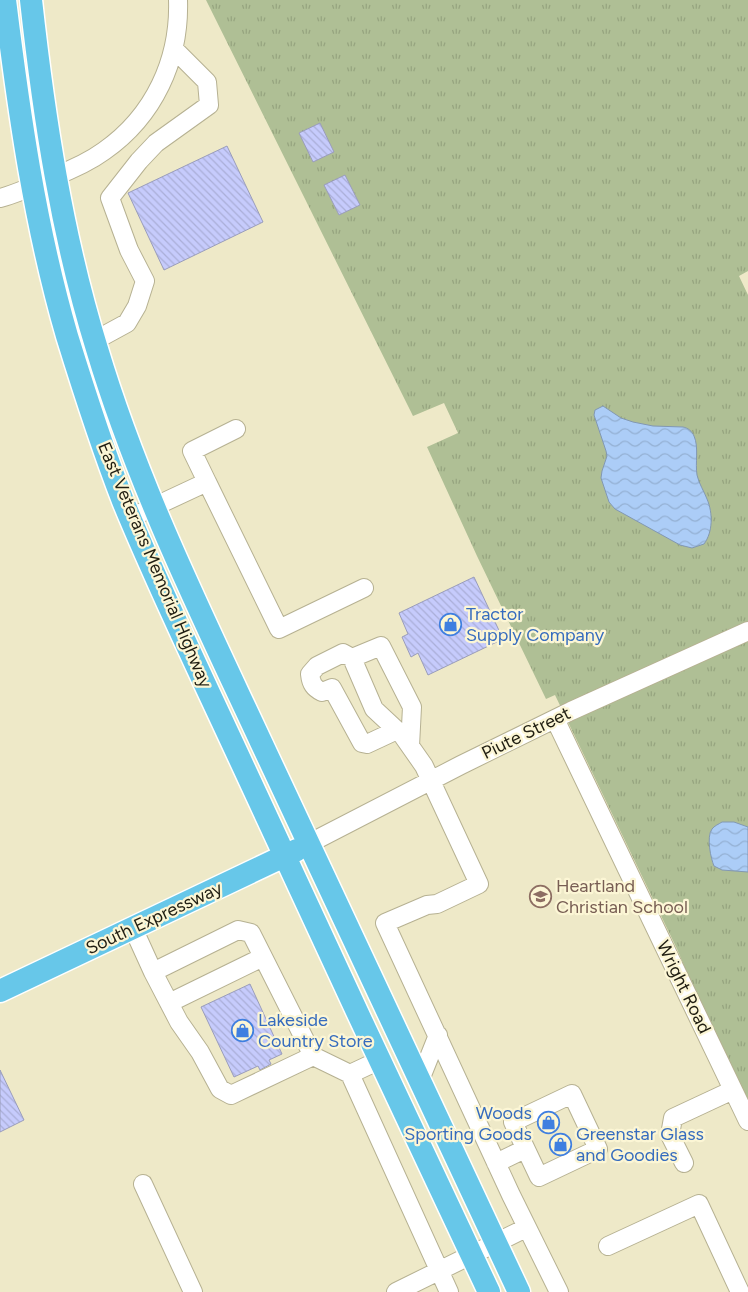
<svg xmlns="http://www.w3.org/2000/svg" width="748" height="1292" font-family="Figtree,sans-serif">
  <style>
    .grass { fill: url(#grass-tufts) }
    .water { fill: url(#water-waves); stroke: #8298b2 }
    .building { fill: url(#building-back-hatch); stroke: #9a9dba }
    .lines { fill: none; stroke-linecap: round; stroke-linejoin: round }
    .minor-casing { stroke: #b6b192; stroke-width: 20 }
    .major-casing { stroke: #fff; stroke-width: 25 }
    .minor { stroke: #fff; stroke-width: 18 }
    .major { stroke: #67c7e9; stroke-width: 22 }
    .labels { text-anchor: middle; stroke-width: 4.5; stroke-linejoin: round; paint-order: stroke }
    .street-label { font-size: 18px; fill: #201e12; stroke: #fcf6d5 }
    .shop-label { font-size: 18px; fill: #366cbe; stroke: #fcf6d5; text-anchor: start }
    .education-label { font-size: 18px; fill: #785e54; stroke: #fcf6d5; text-anchor: start }
  </style>
  <defs>
    <pattern id="grass-tufts" width="24" height="20" patternUnits="userSpaceOnUse" patternTransform="scale(1.25)"><rect width="24" height="20" fill="#afbf95"/><path d="M3 7l-1-3M5 7V3M7 7l1-3M15 17l-1-3M17 17v-4M19 17l1-3" fill="none" stroke="#96a47f"/></pattern>
    <pattern id="water-waves" width="16" height="10" patternUnits="userSpaceOnUse" patternTransform="scale(1.25)"><rect width="16" height="10" fill="#accdf7"/><path d="M0 5q4-4 8 0t8 0" fill="none" stroke="#94b0d3"/></pattern>
    <pattern id="building-back-hatch" width="6" height="6" patternUnits="userSpaceOnUse" patternTransform="scale(1.25)"><rect width="6" height="6" fill="#c6cbfc"/><path d="M-1 5l2 2M0 0l6 6M5-1l2 2" fill="none" stroke="#aaaed7"/></pattern>
  </defs>
  <rect width="100%" height="100%" fill="#eee9c8"/>
  <path class="grass" d="M206,0H748V271L739,276L748,295V1104L703,1011L677,949L555,695L546,699L477,556L427,447L458,433L444,403L413,416Z"/>
  <path class="water" d="M603,406L621,418L633,422L653,426L683,427C688,428 692,431 694,436C699,447 695,463 697,475C699,484 704,491 707,499C713,513 713,532 704,544L692,548L680,545L615,509L609,502L601,478L602,471L607,456L606,451L594,415L595,410Z
    M722,822H734L748,827V872L722,870L714,866C711,859 706,837 712,829C714,826 719,824 722,822Z"/>
  <path class="building" d="M320,123L334,152L313,162L299,133Z
    M227,146L263,222L164,270L128,193Z
    M345,175L360,205L339,215L324,185Z
    M474,577L503,639L428,675L418,653L411,657L402,637L408,634L399,613Z
    M250,984L282,1054L269,1060L271,1064L260,1070L258,1066L234,1077L201,1007Z
    M0,1070L24,1120L0,1132Z"/>
  <g class="lines">
    <defs>
      <path id="minor" d="M0,198C19,193 36,185 53,177C71,170 89,162 104,151C154,116 180,60 178,0
        M94,341L127,323L137,306L145,281L129,250L110,198L139,161L156,143L209,105L207,82L174,49
        M207,482L192,451L236,429
        M130,518L207,482L279,629L364,588
        M352,658L343,653L317,666L310,674C311,684 314,688 322,692L332,688L362,743L367,744L397,730
        M555,719L748,1121
        M410,746L412,707L381,646L352,658L374,709L403,736L424,766L479,884L437,904L427,905L385,923L511,1195L559,1292
        M308,844L461,765L571,711L748,631
        M133,928L153,972
        M169,1003L263,957
        M313,1056L231,1095L220,1089L200,1052L179,1022L153,972L238,930L251,933L313,1056L350,1074
        M380,1060L350,1074L449,1292
        M420,1080L438,1035
        M572,1094L598,1149L539,1177L513,1122Z
        M496,1163L525,1149
        M684,1163L670,1135L673,1118L733,1090
        M143,1184L193,1292
        M608,1246L699,1204L740,1292
        M396,1292L526,1228"/>
      <path id="major" d="M5,0C19,113 35,226 67,336C84,391 102,447 123,501C160,591 203,679 244,768C324,943 407,1118 489,1292
        M31,0C44,118 62,236 97,349C138,486 201,613 261,742C346,926 433,1109 519,1292
        M0,991L297,850"/>
    </defs>
    <use href="#minor" class="minor-casing"/>
    <use href="#major" class="major-casing"/>
    <use href="#minor" class="minor"/>
    <use href="#major" class="major"/>
  </g>
  <defs>
    <symbol id="shop-ring" viewBox="-11 -11 22 22"><circle r="9.5" fill="#fcf6d5" stroke="#3f7fe0" stroke-width="1.5"/><path d="M-5-2.5h2.3a2.7 3.5 0 0 1 5.4 0H5L5.5 6h-11ZM-1.5-2.5h3a1.5 2.3 0 0 0-3 0Z" fill="#3f7fe0"/></symbol>
    <symbol id="school-ring" viewBox="-11 -11 22 22"><circle r="9.5" fill="#fcf6d5" stroke="#8d6e63" stroke-width="1.5"/><path d="M0-5L7-2L0 1L-7-2ZM-4 1L0 2.5L4 1V4Q0 6-4 4Z" fill="#8d6e63"/></symbol>
  </defs>
  <g fill-rule="evenodd">
    <use href="#shop-ring" x="438" y="612" width="25" height="25"/>
    <use href="#school-ring" x="528" y="884" width="25" height="25"/>
    <use href="#shop-ring" x="230" y="1018" width="25" height="25"/>
    <use href="#shop-ring" x="536" y="1110" width="25" height="25"/>
    <use href="#shop-ring" x="548" y="1132" width="25" height="25"/>
  </g>
  <g class="labels">
    <g class="street-label">
      <text transform="translate(155 565) rotate(67)" y="6">East Veterans Memorial Highway</text>
      <text transform="translate(526 733) rotate(-26)" y="6">Piute Street</text>
      <text transform="translate(154 918) rotate(-25)" y="6">South Expressway</text>
      <text transform="translate(684 987) rotate(64)" y="6">Wright Road</text>
    </g>
    <g class="shop-label">
      <text x="466" y="620">Tractor<tspan x="466" dy="21">Supply Company</tspan></text>
      <text x="258" y="1026">Lakeside<tspan x="258" dy="21">Country Store</tspan></text>
      <text x="532" y="1119" text-anchor="end">Woods<tspan x="532" dy="21">Sporting Goods</tspan></text>
      <text x="576" y="1140">Greenstar Glass<tspan x="576" dy="21">and Goodies</tspan></text>
    </g>
    <g class="education-label">
      <text x="556" y="892">Heartland<tspan x="556" dy="21">Christian School</tspan></text>
    </g>
  </g>
</svg>
